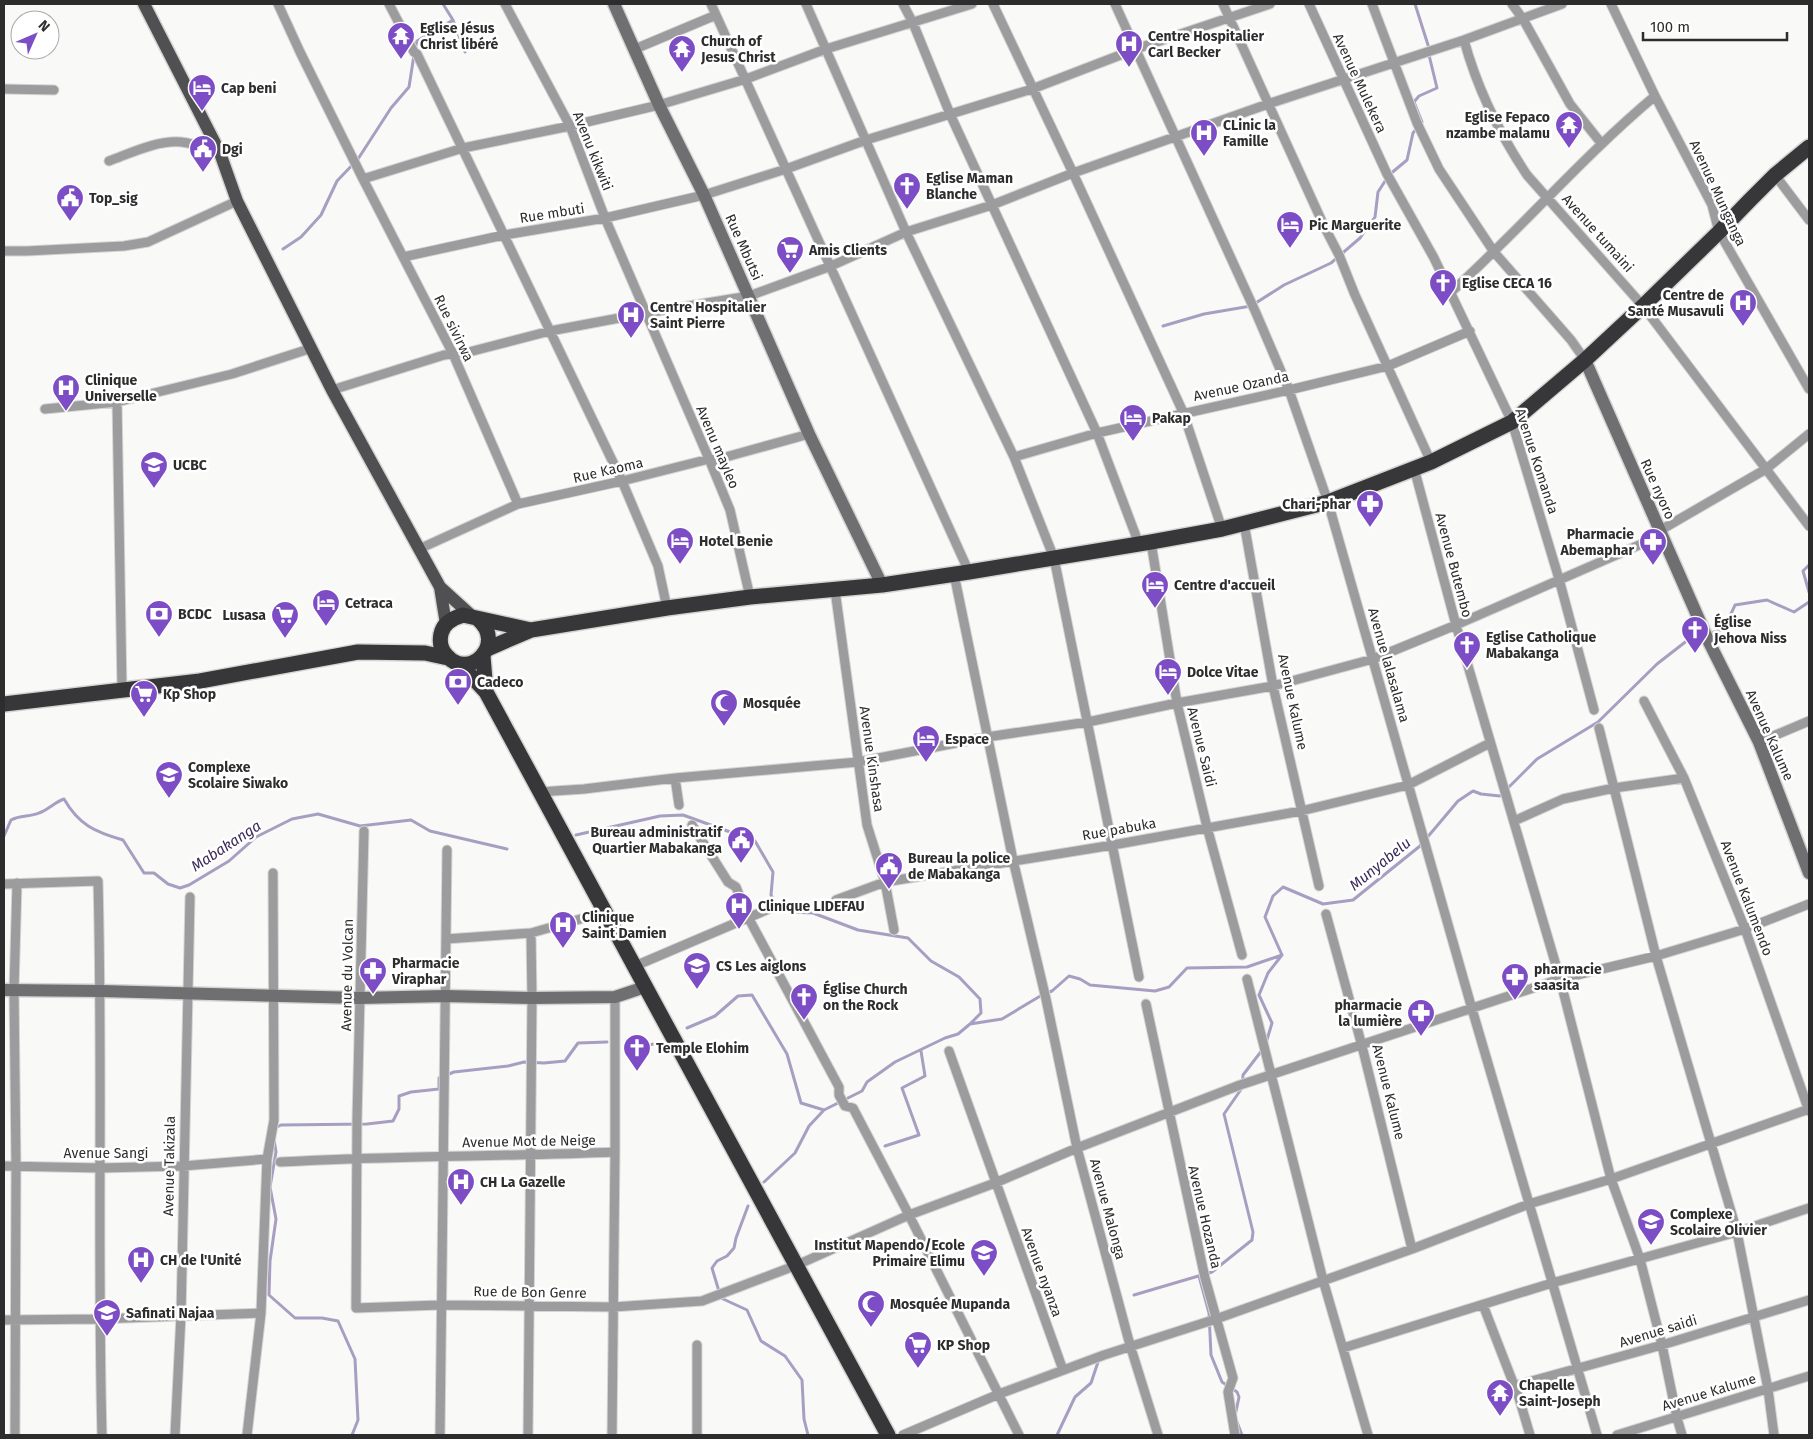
<svg xmlns="http://www.w3.org/2000/svg" width="1813" height="1439" font-family="'Fira Sans',sans-serif">
  <style>
    .lines { fill: none; stroke-linecap: round; stroke-linejoin: round }
    .stream { stroke: #a89ec2; stroke-width: 3 }
    .street-casing { stroke: #d4d5d2; stroke-width: 11 }
    .secondary-casing { stroke: #d4d5d2; stroke-width: 15 }
    .primary-casing { stroke: #d4d5d2; stroke-width: 15 }
    .highway-casing { stroke: #d4d5d2; stroke-width: 18 }
    .street { stroke: #9c9b9d; stroke-width: 9 }
    .secondary { stroke: #6f6f71; stroke-width: 12 }
    .primary { stroke: #505052; stroke-width: 12 }
    .highway { stroke: #373638; stroke-width: 15 }
    .labels { text-anchor: middle; stroke-width: 5; stroke-linejoin: round; paint-order: stroke }
    .poi-label { font-size: 14px; font-weight: bold; fill: #2c2d2c; stroke: #fff; text-anchor: start }
    .street-label { font-size: 14px; fill: #2c2d2c; stroke: #fff }
    .water-label { font-size: 15px; font-style: italic; fill: #3b2a59; stroke: #fff }
  </style>
  <rect width="100%" height="100%" fill="#f9faf7"/>
  <g class="lines">
    <path class="stream" d="M443,4L453,20L465,52
      M1415,4L1428,45
      M415,49L417,41L453,20
      M283,249L301,237L321,215L337,181L358,159L391,108L409,87L414,55
      M1163,326L1204,314L1251,306L1284,285L1331,263L1360,238L1375,217L1378,192L1389,175L1407,160L1413,133L1422,122L1414,102L1419,96L1437,88L1429,55
      M1809,565L1803,571L1809,592
      M1708,634L1724,629L1735,605L1767,600L1794,612L1809,602
      M576,835L660,816L683,815L755,841L773,872L771,895L776,904L790,912L813,913L858,930L908,938L931,961L959,977L980,999L981,1013L970,1024L958,1034L945,1038L895,1062L867,1082L862,1091L824,1110L809,1126L795,1153L764,1182
      M4,836L11,820C20,815 30,817 39,813C48,810 55,802 64,799C79,825 95,832 123,840L144,873H154L168,884L180,888L189,885L229,861L256,837L292,819L318,814L360,826L411,820L430,831L507,849
      M970,1024L1002,1019L1042,995L1052,991L1069,976L1080,979L1090,985L1155,991L1169,987L1187,968L1247,967L1282,955L1265,917L1273,896L1283,887L1323,904L1353,900L1420,846L1458,801L1473,791L1481,794L1500,796L1537,759L1598,722L1657,664L1693,636H1702
      M687,1028L715,1016L738,996L752,995L787,1054L801,1103L824,1110
      M626,1042L643,1046L654,1044
      M1266,1043L1272,1023L1259,995L1268,973L1282,955
      M275,1128L281,1125L367,1124L393,1121L399,1109V1096L411,1092L439,1089V1078L454,1072L508,1066L524,1062L544,1063L565,1061L578,1043L607,1042
      M274,1139L276,1152L270,1187L276,1219L270,1261L269,1295L295,1318H322L338,1321L355,1359L358,1420L352,1435
      M885,1146L919,1135L902,1088L925,1076L921,1051
      M748,1206L736,1238L734,1248L727,1256L717,1261L712,1268L721,1298L747,1310L761,1341L785,1356L802,1380L804,1419L808,1435
      M1199,1276L1209,1313L1211,1355L1222,1382L1237,1392L1239,1397L1235,1416
      M1134,1295L1212,1272L1252,1240L1253,1232L1224,1114L1242,1088L1243,1075L1263,1049
      M1237,1422L1242,1435
      M1057,1435L1075,1397L1091,1383L1099,1359"/>
    <defs>
      <path id="street" d="M278,4L300,52L363,179L453,354L518,504
        M389,4L414,52L417,54L622,481L658,566L667,608
        M505,4L570,126L605,218L709,459L730,510L750,597
        M711,4L969,572
        M806,4L906,232L1014,457L1054,558L1139,977
        M903,4L913,23L950,114L1097,433L1139,544
        M993,4L1073,173L1183,412L1222,529
        M1115,4L1256,313L1289,390L1328,502L1472,1009L1597,1435
        M1223,4L1324,226L1339,255L1355,295L1431,462
        M1309,4L1387,174L1434,258L1512,422L1559,579L1594,710
        M1372,4L1417,123L1439,169L1494,252L1571,340L1585,360
        M1512,4L1523,19L1570,104L1601,143
        M1611,4L1655,96L1712,205L1719,232L1809,389
        M1464,40C1477,88 1499,133 1527,175L1643,306L1809,526
        M635,49L716,15
        M4,89L54,90
        M109,161C131,153 157,140 181,142C194,143 207,149 220,153
        M1775,175L1809,220
        M363,179L463,148L570,126L659,105L746,79L826,49L972,4
        M4,251H27L124,246L148,242L237,201
        M403,257L504,235L605,218L704,195L786,169L866,140L1032,89L1136,49L1270,4
        M1449,294C1520,230 1582,157 1655,96
        M332,390L444,355L469,352L550,331L646,313L749,296L831,266L906,232L992,205L1073,173L1268,104L1464,40L1562,4
        M117,402L122,690
        M45,409L117,402L232,374L312,348
        M1014,457L1097,433L1289,390L1388,366L1470,331
        M1414,468L1456,625L1560,979L1611,1179L1640,1259L1662,1345L1677,1418L1682,1435
        M1244,523L1273,686L1319,886
        M1659,531L1766,469L1809,434
        M1151,542L1177,703L1207,827L1242,955
        M419,549L518,504L622,481L709,459L715,460L809,434
        M954,574L1013,860L1046,999L1077,1148L1130,1345L1158,1435
        M835,590L867,825L885,882L894,930
        M1644,701L1684,778L1745,929L1809,1111
        M1599,728L1656,956L1737,1232L1768,1389L1774,1435
        M1759,742L1809,721
        M675,778L679,805
        M539,792L584,789L675,778L858,762L987,737L1088,722L1177,703L1273,686L1373,659L1456,625L1662,535
        M1514,821L1563,799L1614,788L1684,778
        M692,825L728,882L736,887L748,917L839,1087V1095L845,1106L853,1108L909,1215L1019,1435
        M364,831L357,1119L356,1308L440,1305L613,1307L702,1301L797,1265L909,1215L995,1183L1077,1148L1240,1085L1560,979L1656,956L1745,929L1809,904
        M4,884L98,881C103,1066 97,1250 102,1435
        M836,900L885,882L1113,845L1301,811L1408,785L1490,743
        M1326,914L1362,1046L1412,1249
        M446,939L531,933L605,912
        M635,966L771,908
        M1247,979L1323,1280L1368,1435
        M1146,1004L1205,1278L1233,1378L1228,1392L1235,1435
        M949,1051L1063,1370
        M280,1162C392,1155 503,1157 615,1152
        M4,1166L101,1168L183,1166L267,1159
        M1483,1305L1519,1398L1530,1435
        M4,1320L99,1319L261,1313
        M697,1345V1435
        M1343,1348L1552,1283L1737,1232L1809,1208
        M1514,1386L1662,1345L1809,1300
        M15,1435L16,1166L14,990L17,883
        M175,1435L181,1315L190,897
        M247,1435L261,1313L267,1159L274,1120L273,873
        M440,1435L447,850
        M528,1435L532,998L531,933
        M612,1435L615,1152V997
        M903,1435L999,1394L1104,1355L1216,1319L1412,1249L1529,1204L1611,1179L1809,1109
        M1617,1435L1809,1376"/>
      <path id="secondary" d="M614,4L659,105L704,195L809,434L882,585
        M1585,360L1708,640L1759,742L1809,873
        M4,990L101,991L360,998L445,996L532,998L615,997L645,987"/>
      <path id="primary" d="M144,4L220,153L237,201L332,390L440,587L473,617
        M440,587L446,624"/>
      <path id="highway" d="M478,619C507,644 469,681 447,656C441,650 439,643 441,634C443,623 453,618 463,615L531,630
        M487,649L531,630L667,608L750,597L882,585L969,572L1151,542L1222,529L1328,502L1431,462L1512,422L1585,360L1643,306L1719,232L1749,201L1775,175L1809,147
        M483,656L486,692
        M460,664L486,692L888,1435
        M4,704L200,681L358,652L425,653L448,658"/>
    </defs>
    <use href="#street" class="street-casing"/>
    <use href="#secondary" class="secondary-casing"/>
    <use href="#primary" class="primary-casing"/>
    <use href="#highway" class="highway-casing"/>
    <use href="#street" class="street"/>
    <use href="#secondary" class="secondary"/>
    <use href="#primary" class="primary"/>
    <use href="#highway" class="highway"/>
  </g>
  <defs>
    <symbol id="temple-pin" viewBox="-11 -11 22 30"><path d="M0 17L-7.5 6A9.5 9.5 0 1 1 7.5 6Z" fill="#7d4dc5" stroke="#fff"/><path d="M0-6L5-2H3V0L6.5 2.5H4V6H1.5V3h-3V6H-4V2.5H-6.5L-3 0V-2H-5Z" fill="#fff"/></symbol>
    <symbol id="hospital-pin" viewBox="-11 -11 22 30"><path d="M0 17L-7.5 6A9.5 9.5 0 1 1 7.5 6Z" fill="#7d4dc5" stroke="#fff"/><path d="M-5-5h3v3.5h4V-5h3V5h-3V1.5h-4V5h-3Z" fill="#fff"/></symbol>
    <symbol id="hotel-pin" viewBox="-11 -11 22 30"><path d="M0 17L-7.5 6A9.5 9.5 0 1 1 7.5 6Z" fill="#7d4dc5" stroke="#fff"/><path d="M-6-4.5h1.5V1H6V5H4.5V3h-9V5H-6ZM-4 0a1.8 1.8 0 1 1 3.6 0ZM.5 0V-2.5h3Q6-2.5 6 0Z" fill="#fff"/></symbol>
    <symbol id="civic-pin" viewBox="-11 -11 22 30"><path d="M0 17L-7.5 6A9.5 9.5 0 1 1 7.5 6Z" fill="#7d4dc5" stroke="#fff"/><path d="M-.6-6.5H3V-4.5H.6V-3L4-1V1h2V6H-6V1h2V-1L-.6-3ZM-1.2 2.5V6h2.4V2.5Z" fill="#fff"/></symbol>
    <symbol id="church-pin" viewBox="-11 -11 22 30"><path d="M0 17L-7.5 6A9.5 9.5 0 1 1 7.5 6Z" fill="#7d4dc5" stroke="#fff"/><path d="M-1.2-6h2.4v3.5h3.3v2.4h-3.3V6h-2.4V-.1h-3.3v-2.4h3.3Z" fill="#fff"/></symbol>
    <symbol id="supermarket-pin" viewBox="-11 -11 22 30"><path d="M0 17L-7.5 6A9.5 9.5 0 1 1 7.5 6Z" fill="#7d4dc5" stroke="#fff"/><path d="M-6-5.5h2.5l.6 2H6L4.5 2H-2.5L-4.4-4H-6ZM-1.5 3.2a1.3 1.3 0 1 0 .1 0ZM3 3.2a1.3 1.3 0 1 0 .1 0Z" fill="#fff"/></symbol>
    <symbol id="university-pin" viewBox="-11 -11 22 30"><path d="M0 17L-7.5 6A9.5 9.5 0 1 1 7.5 6Z" fill="#7d4dc5" stroke="#fff"/><path d="M0-5L7-2L0 1L-7-2ZM-4 1L0 2.5L4 1V4Q0 6-4 4Z" fill="#fff"/></symbol>
    <symbol id="pharmacy-pin" viewBox="-11 -11 22 30"><path d="M0 17L-7.5 6A9.5 9.5 0 1 1 7.5 6Z" fill="#7d4dc5" stroke="#fff"/><path d="M-2-6h4v4h4v4h-4v4h-4v-4h-4v-4h4Z" fill="#fff"/></symbol>
    <symbol id="bank-pin" viewBox="-11 -11 22 30"><path d="M0 17L-7.5 6A9.5 9.5 0 1 1 7.5 6Z" fill="#7d4dc5" stroke="#fff"/><path d="M-6-4H6V4H-6ZM0-2.3a2.3 2.3 0 1 0 0 4.6a2.3 2.3 0 1 0 0-4.6Z" fill="#fff"/></symbol>
    <symbol id="mosque-pin" viewBox="-11 -11 22 30"><path d="M0 17L-7.5 6A9.5 9.5 0 1 1 7.5 6Z" fill="#7d4dc5" stroke="#fff"/><path d="M3.5-4.9A6 6 0 1 0 3.5 4.9A5 5 0 1 1 3.5-4.9Z" fill="#fff"/></symbol>
    <symbol id="school-pin" viewBox="-11 -11 22 30"><path d="M0 17L-7.5 6A9.5 9.5 0 1 1 7.5 6Z" fill="#7d4dc5" stroke="#fff"/><path d="M0-5L7-2L0 1L-7-2ZM-4 1L0 2.5L4 1V4Q0 6-4 4Z" fill="#fff"/></symbol>
  </defs>
  <g fill-rule="evenodd">
    <use href="#temple-pin" x="385" y="20" width="32" height="43"/>
    <use href="#hospital-pin" x="1113" y="28" width="32" height="43"/>
    <use href="#temple-pin" x="666" y="33" width="32" height="43"/>
    <use href="#hotel-pin" x="186" y="72" width="32" height="43"/>
    <use href="#temple-pin" x="1553" y="109" width="32" height="43"/>
    <use href="#hospital-pin" x="1188" y="117" width="32" height="43"/>
    <use href="#civic-pin" x="187" y="133" width="32" height="43"/>
    <use href="#church-pin" x="891" y="170" width="32" height="43"/>
    <use href="#civic-pin" x="54" y="182" width="32" height="43"/>
    <use href="#hotel-pin" x="1274" y="209" width="32" height="43"/>
    <use href="#supermarket-pin" x="774" y="234" width="32" height="43"/>
    <use href="#church-pin" x="1427" y="267" width="32" height="43"/>
    <use href="#hospital-pin" x="1727" y="287" width="32" height="43"/>
    <use href="#hospital-pin" x="615" y="299" width="32" height="43"/>
    <use href="#hospital-pin" x="50" y="372" width="32" height="43"/>
    <use href="#hotel-pin" x="1117" y="402" width="32" height="43"/>
    <use href="#university-pin" x="138" y="449" width="32" height="43"/>
    <use href="#pharmacy-pin" x="1354" y="488" width="32" height="43"/>
    <use href="#hotel-pin" x="664" y="525" width="32" height="43"/>
    <use href="#pharmacy-pin" x="1637" y="526" width="32" height="43"/>
    <use href="#hotel-pin" x="1139" y="569" width="32" height="43"/>
    <use href="#hotel-pin" x="310" y="587" width="32" height="43"/>
    <use href="#bank-pin" x="143" y="598" width="32" height="43"/>
    <use href="#supermarket-pin" x="269" y="599" width="32" height="43"/>
    <use href="#church-pin" x="1679" y="614" width="32" height="43"/>
    <use href="#church-pin" x="1451" y="629" width="32" height="43"/>
    <use href="#hotel-pin" x="1152" y="656" width="32" height="43"/>
    <use href="#bank-pin" x="442" y="666" width="32" height="43"/>
    <use href="#supermarket-pin" x="128" y="678" width="32" height="43"/>
    <use href="#mosque-pin" x="708" y="687" width="32" height="43"/>
    <use href="#hotel-pin" x="910" y="723" width="32" height="43"/>
    <use href="#school-pin" x="153" y="759" width="32" height="43"/>
    <use href="#civic-pin" x="725" y="824" width="32" height="43"/>
    <use href="#civic-pin" x="873" y="850" width="32" height="43"/>
    <use href="#hospital-pin" x="723" y="890" width="32" height="43"/>
    <use href="#hospital-pin" x="547" y="909" width="32" height="43"/>
    <use href="#school-pin" x="681" y="950" width="32" height="43"/>
    <use href="#pharmacy-pin" x="357" y="955" width="32" height="43"/>
    <use href="#pharmacy-pin" x="1499" y="961" width="32" height="43"/>
    <use href="#church-pin" x="788" y="981" width="32" height="43"/>
    <use href="#pharmacy-pin" x="1405" y="997" width="32" height="43"/>
    <use href="#church-pin" x="621" y="1032" width="32" height="43"/>
    <use href="#hospital-pin" x="445" y="1166" width="32" height="43"/>
    <use href="#school-pin" x="1635" y="1206" width="32" height="43"/>
    <use href="#school-pin" x="968" y="1237" width="32" height="43"/>
    <use href="#hospital-pin" x="125" y="1244" width="32" height="43"/>
    <use href="#mosque-pin" x="855" y="1288" width="32" height="43"/>
    <use href="#school-pin" x="91" y="1297" width="32" height="43"/>
    <use href="#supermarket-pin" x="902" y="1329" width="32" height="43"/>
    <use href="#temple-pin" x="1484" y="1377" width="32" height="43"/>
  </g>
  <g class="labels">
    <g class="poi-label">
      <text x="420" y="33">Eglise Jésus<tspan x="420" dy="16">Christ libéré</tspan></text>
      <text x="1148" y="41">Centre Hospitalier<tspan x="1148" dy="16">Carl Becker</tspan></text>
      <text x="701" y="46">Church of<tspan x="701" dy="16">Jesus Christ</tspan></text>
      <text x="221" y="93">Cap beni</text>
      <text x="1550" y="122" text-anchor="end">Eglise Fepaco<tspan x="1550" dy="16">nzambe malamu</tspan></text>
      <text x="1223" y="130">CLinic la<tspan x="1223" dy="16">Famille</tspan></text>
      <text x="222" y="154">Dgi</text>
      <text x="926" y="183">Eglise Maman<tspan x="926" dy="16">Blanche</tspan></text>
      <text x="89" y="203">Top_sig</text>
      <text x="1309" y="230">Pic Marguerite</text>
      <text x="809" y="255">Amis Clients</text>
      <text x="1462" y="288">Eglise CECA 16</text>
      <text x="1724" y="300" text-anchor="end">Centre de<tspan x="1724" dy="16">Santé Musavuli</tspan></text>
      <text x="650" y="312">Centre Hospitalier<tspan x="650" dy="16">Saint Pierre</tspan></text>
      <text x="85" y="385">Clinique<tspan x="85" dy="16">Universelle</tspan></text>
      <text x="1152" y="423">Pakap</text>
      <text x="173" y="470">UCBC</text>
      <text x="1351" y="509" text-anchor="end">Chari-phar</text>
      <text x="1634" y="539" text-anchor="end">Pharmacie<tspan x="1634" dy="16">Abemaphar</tspan></text>
      <text x="699" y="546">Hotel Benie</text>
      <text x="1174" y="590">Centre d'accueil</text>
      <text x="345" y="608">Cetraca</text>
      <text x="178" y="619">BCDC</text>
      <text x="266" y="620" text-anchor="end">Lusasa</text>
      <text x="1714" y="627">Église<tspan x="1714" dy="16">Jehova Niss</tspan></text>
      <text x="1486" y="642">Eglise Catholique<tspan x="1486" dy="16">Mabakanga</tspan></text>
      <text x="1187" y="677">Dolce Vitae</text>
      <text x="477" y="687">Cadeco</text>
      <text x="163" y="699">Kp Shop</text>
      <text x="743" y="708">Mosquée</text>
      <text x="945" y="744">Espace</text>
      <text x="188" y="772">Complexe<tspan x="188" dy="16">Scolaire Siwako</tspan></text>
      <text x="722" y="837" text-anchor="end">Bureau administratif<tspan x="722" dy="16">Quartier Mabakanga</tspan></text>
      <text x="908" y="863">Bureau la police<tspan x="908" dy="16">de Mabakanga</tspan></text>
      <text x="758" y="911">Clinique LIDEFAU</text>
      <text x="582" y="922">Clinique<tspan x="582" dy="16">Saint Damien</tspan></text>
      <text x="392" y="968">Pharmacie<tspan x="392" dy="16">Viraphar</tspan></text>
      <text x="716" y="971">CS Les aiglons</text>
      <text x="1534" y="974">pharmacie<tspan x="1534" dy="16">saasita</tspan></text>
      <text x="823" y="994">Église Church<tspan x="823" dy="16">on the Rock</tspan></text>
      <text x="1402" y="1010" text-anchor="end">pharmacie<tspan x="1402" dy="16">la lumière</tspan></text>
      <text x="656" y="1053">Temple Elohim</text>
      <text x="480" y="1187">CH La Gazelle</text>
      <text x="1670" y="1219">Complexe<tspan x="1670" dy="16">Scolaire Olivier</tspan></text>
      <text x="965" y="1250" text-anchor="end">Institut Mapendo/Ecole<tspan x="965" dy="16">Primaire Elimu</tspan></text>
      <text x="160" y="1265">CH de l'Unité</text>
      <text x="890" y="1309">Mosquée Mupanda</text>
      <text x="126" y="1318">Safinati Najaa</text>
      <text x="937" y="1350">KP Shop</text>
      <text x="1519" y="1390">Chapelle<tspan x="1519" dy="16">Saint-Joseph</tspan></text>
    </g>
    <g class="street-label">
      <text transform="translate(1360 83) rotate(65)" y="5">Avenue Mulekera</text>
      <text transform="translate(593 151) rotate(68)" y="5">Avenu kikwiti</text>
      <text transform="translate(1718 193) rotate(65)" y="5">Avenue Munganga</text>
      <text transform="translate(552 213) rotate(-9)" y="5">Rue mbuti</text>
      <text transform="translate(1598 233) rotate(48)" y="5">Avenue tumaini</text>
      <text transform="translate(744 247) rotate(66)" y="5">Rue Mbutsi</text>
      <text transform="translate(454 328) rotate(64)" y="5">Rue sivirwa</text>
      <text transform="translate(1241 386) rotate(-12)" y="5">Avenue Ozanda</text>
      <text transform="translate(718 447) rotate(67)" y="5">Avenu mayleo</text>
      <text transform="translate(1537 461) rotate(72)" y="5">Avenue Komanda</text>
      <text transform="translate(608 470) rotate(-13)" y="5">Rue Kaoma</text>
      <text transform="translate(1658 489) rotate(66)" y="5">Rue nyoro</text>
      <text transform="translate(1454 565) rotate(75)" y="5">Avenue Butembo</text>
      <text transform="translate(1389 665) rotate(74)" y="5">Avenue lalasalama</text>
      <text transform="translate(1293 702) rotate(78)" y="5">Avenue Kalume</text>
      <text transform="translate(1770 735) rotate(66)" y="5">Avenue Kalume</text>
      <text transform="translate(1202 747) rotate(76)" y="5">Avenue Saidi</text>
      <text transform="translate(872 759) rotate(82)" y="5">Avenue Kinshasa</text>
      <text transform="translate(1119 829) rotate(-10)" y="5">Rue pabuka</text>
      <text transform="translate(1747 898) rotate(69)" y="5">Avenue Kalumendo</text>
      <text transform="translate(347 975) rotate(-89)" y="5">Avenue du Volcan</text>
      <text transform="translate(1389 1092) rotate(76)" y="5">Avenue Kalume</text>
      <text transform="translate(529 1141) rotate(-1)" y="5">Avenue Mot de Neige</text>
      <text x="106" y="1158">Avenue Sangi</text>
      <text transform="translate(169 1166) rotate(-89)" y="5">Avenue Takizala</text>
      <text transform="translate(1108 1209) rotate(75)" y="5">Avenue Malonga</text>
      <text transform="translate(1205 1217) rotate(77)" y="5">Avenue Hozanda</text>
      <text transform="translate(1042 1272) rotate(70)" y="5">Avenue nyanza</text>
      <text transform="translate(530 1292) rotate(1)" y="5">Rue de Bon Genre</text>
      <text transform="translate(1658 1331) rotate(-17)" y="5">Avenue saidi</text>
      <text transform="translate(1709 1392) rotate(-17)" y="5">Avenue Kalume</text>
    </g>
    <g class="water-label">
      <text transform="translate(226 846) rotate(-33)" y="5">Mabakanga</text>
      <text transform="translate(1380 864) rotate(-39)" y="5">Munyabelu</text>
    </g>
  </g>
  <rect width="1813" height="1439" fill="none" stroke="#2c2d2c" stroke-width="10"/>
  <g transform="translate(35 35) rotate(45)"><circle r="24" fill="#ffffff" stroke="#ababab"/>
  <path d="M0-4L9 19L0 12L-9 19Z" fill="#7d4dc5"/>
  <text y="-8" font-size="14" font-weight="bold" text-anchor="middle" fill="#2c2d2c">N</text>
  </g>
  <path d="M1643 32v8h144v-8" fill="none" stroke="#2c2d2c" stroke-width="2.5"/>
  <text x="1650" y="32" font-size="15" fill="#2c2d2c" stroke="#ffffff" stroke-width="4" paint-order="stroke">100 m</text>
</svg>
